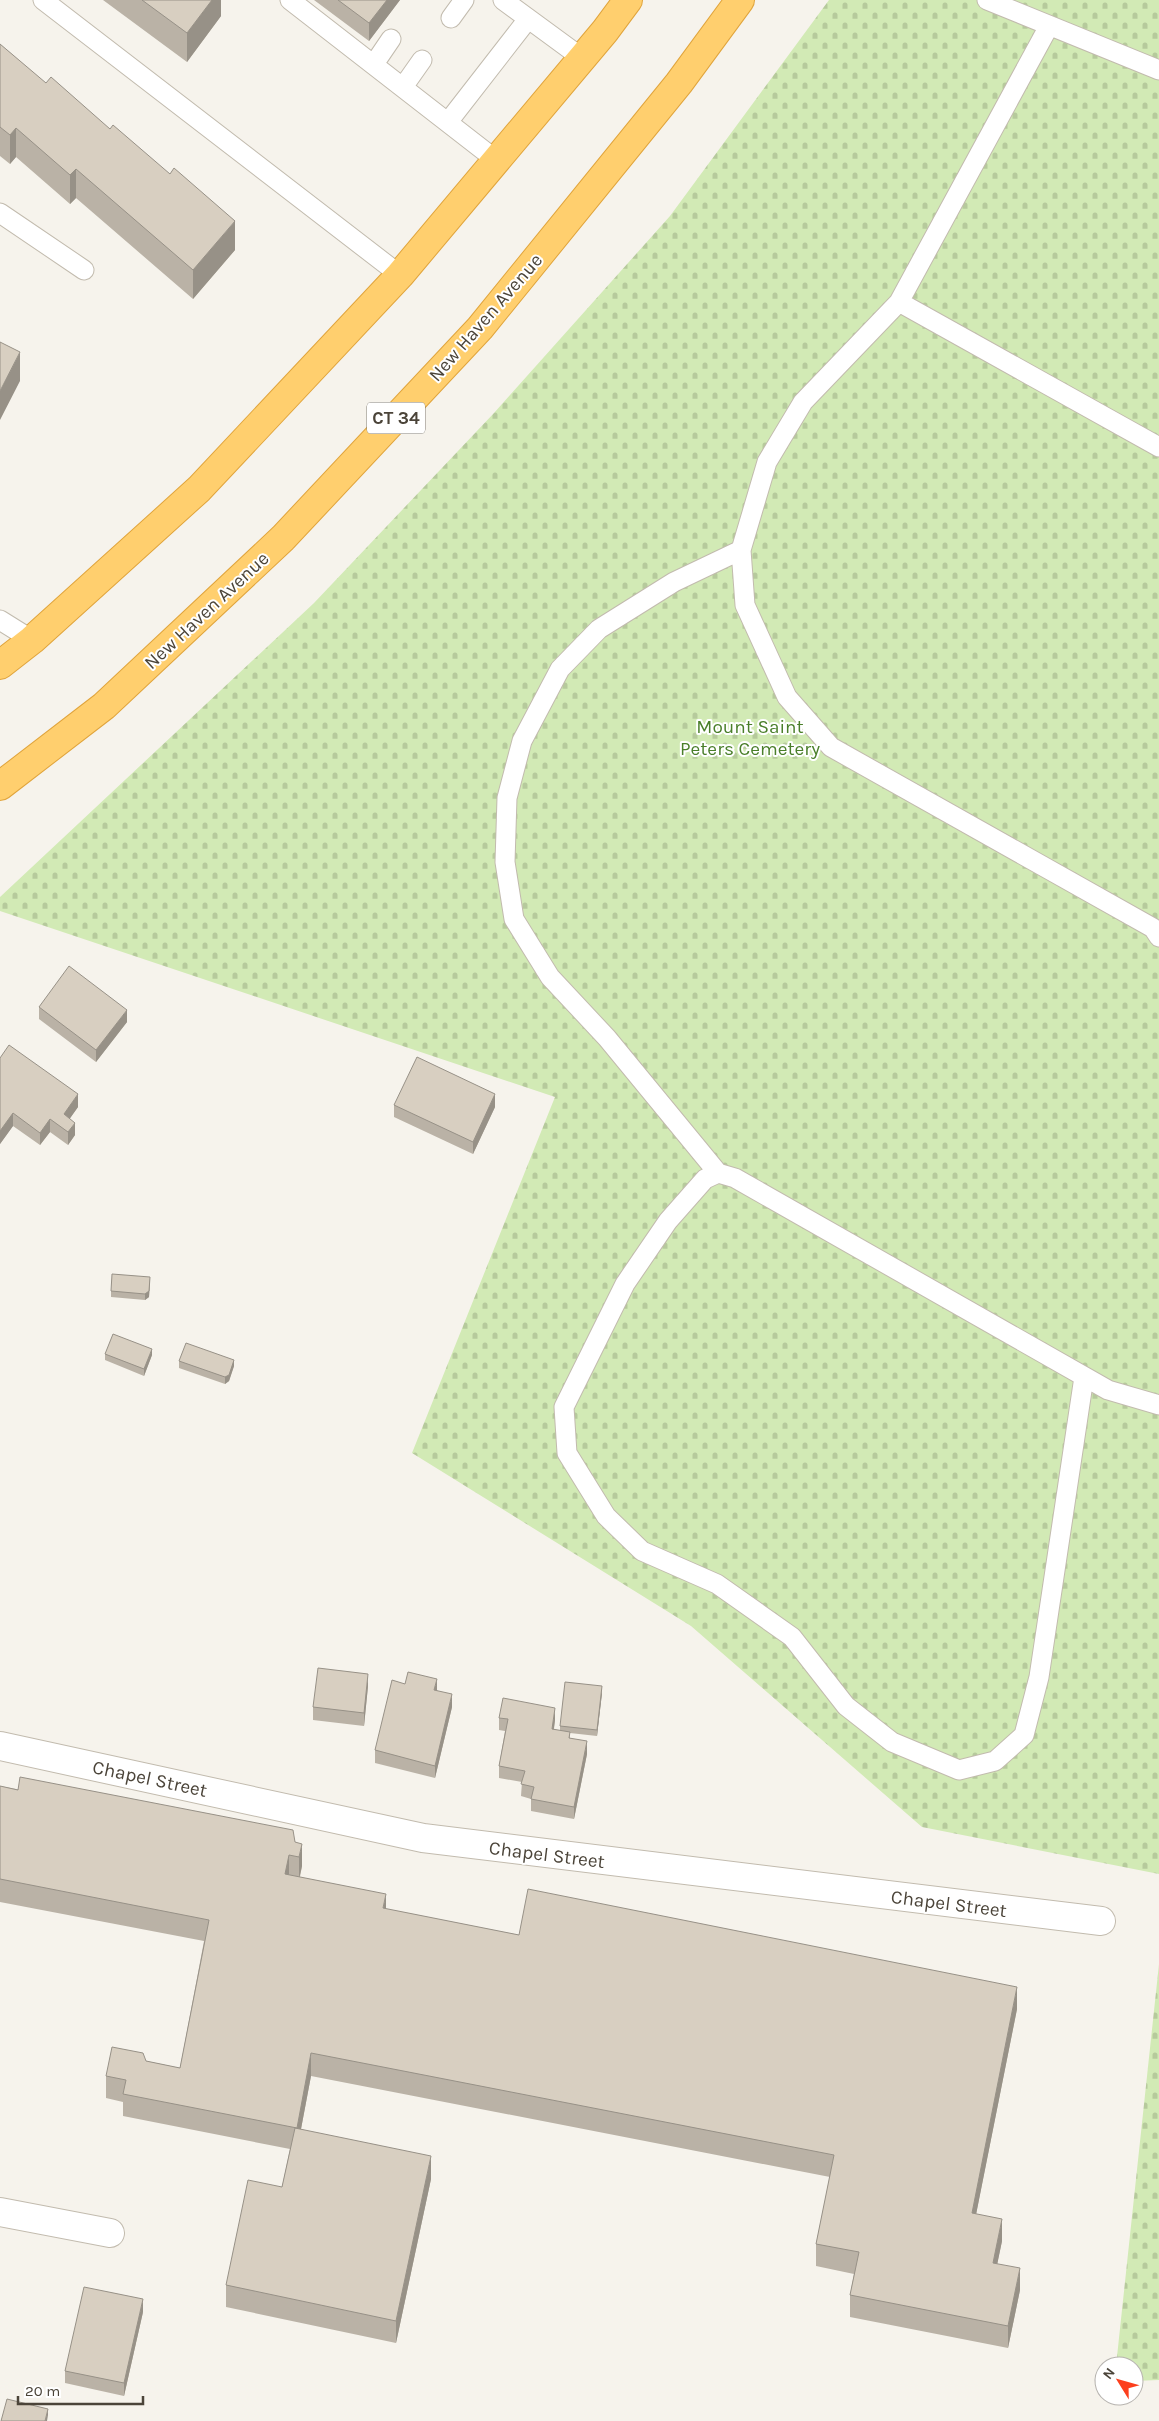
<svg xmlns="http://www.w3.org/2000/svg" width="1159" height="2421" font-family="Karla,sans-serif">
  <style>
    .cemetery { fill: url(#cemetery-stones) }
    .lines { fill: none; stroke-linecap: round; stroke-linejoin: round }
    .lane-casing { stroke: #c2bbae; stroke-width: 21 }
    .street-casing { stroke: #c2bbae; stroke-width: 30 }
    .highway-casing { stroke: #e0a43c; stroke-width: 30 }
    .lane { stroke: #fff; stroke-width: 19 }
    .street { stroke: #fff; stroke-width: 28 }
    .highway { stroke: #ffcf6e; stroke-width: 28 }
    .wall { fill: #bab2a6 }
    .shaded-wall { fill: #979187 }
    .building { fill: #d8cfc1; stroke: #979187 }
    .labels { text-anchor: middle; stroke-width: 4; stroke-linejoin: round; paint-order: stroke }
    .shield { fill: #fff; stroke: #817c74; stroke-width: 1 }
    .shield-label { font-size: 18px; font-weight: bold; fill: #4b4439 }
    .street-label { font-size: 19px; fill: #4b4439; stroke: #fff }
    .park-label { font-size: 19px; fill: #4a7f2a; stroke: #fff }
  </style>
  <defs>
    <pattern id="cemetery-stones" width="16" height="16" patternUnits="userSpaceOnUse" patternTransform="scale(1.25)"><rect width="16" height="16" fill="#d2eab5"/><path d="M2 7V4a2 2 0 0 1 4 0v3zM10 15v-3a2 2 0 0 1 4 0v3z" fill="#b6ca9c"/></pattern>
  </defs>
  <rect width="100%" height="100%" fill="#f6f3ec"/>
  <path class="cemetery" d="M829,0H1159V1874L922,1827L691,1626L412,1453L555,1097L0,911V897L314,603L494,413L670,216Z
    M1159,1964V2380L1134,2381V2366H1116Z"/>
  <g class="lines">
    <defs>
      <path id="lane" d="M43,0L400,275
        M290,0L496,160
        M503,0L582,58
        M987,0L1159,70
        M451,18L464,0
        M1049,26L899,302L803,402L767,462L741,550L745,605L787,697L831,747L1153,928L1159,937
        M374,64L391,39
        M403,87L422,60
        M448,122L528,19
        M0,213L84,270
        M899,302L1159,447
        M0,620L32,640
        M718,1173L607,1038L550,977L514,919L505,862L507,798L522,741L560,669L599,629L674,582L741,550
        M1084,1377L1039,1677L1024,1735L995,1761L959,1770L892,1742L846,1706L792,1637L717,1584L642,1551L606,1516L567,1453L564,1407L625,1284L668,1221L705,1179L718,1173L735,1178L1108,1390L1159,1405"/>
      <path id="street" d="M0,1746L423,1838L1101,1921
        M0,2212L110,2233"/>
      <path id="highway" d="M0,665L32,640L199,489L400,275L605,31L628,0
        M0,786L104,706L283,538L480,328L679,83L740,0"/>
    </defs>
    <use href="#lane" class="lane-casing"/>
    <use href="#street" class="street-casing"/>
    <use href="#highway" class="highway-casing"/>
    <use href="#lane" class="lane"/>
    <use href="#street" class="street"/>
    <use href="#highway" class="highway"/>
  </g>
  <path class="wall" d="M103,0H221V16L187,62Z
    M314,0H400L369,41Z
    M0,44L235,250L193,299L76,198L70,204L16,157L10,164L0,156Z
    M39,1007L127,1022L96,1062L39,1019Z
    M0,1058L78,1107L69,1119L75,1135L68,1145L50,1132L40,1145L13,1126L0,1144Z
    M394,1105L495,1107L473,1154L394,1117Z
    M150,1284L149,1297L145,1300L111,1297V1291Z
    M105,1354L152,1355L144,1376L105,1360Z
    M179,1361L234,1366L229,1381L225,1384L179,1368Z
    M405,1684L437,1690L452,1707L435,1778L375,1763V1750Z
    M368,1686L364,1726L313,1720V1707Z
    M602,1693L597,1736L570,1733V1738L587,1754L574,1819L531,1811V1799L521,1796L522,1782L499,1778V1766L505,1731L499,1730V1718L555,1720L554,1729L560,1731V1726Z
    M0,1786L295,1842L302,1866L300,1877L386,1909L519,1935L1017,2009L976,2214L1002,2241L997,2264L1020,2290L1008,2348L850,2317V2295L854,2274L816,2266V2244L830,2177L311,2076L301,2129L431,2179L396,2343L226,2307V2285L282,2187L290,2149L123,2116V2102L106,2098V2076L146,2061L180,2068L204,1941L0,1902Z
    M143,2312L124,2396L65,2383V2371Z"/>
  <path class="shaded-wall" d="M212,0H221V16L187,62V33Z
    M387,0H400L369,41V23Z
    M16,128V157L10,164V135Z
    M76,169V198L70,204V175Z
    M235,221V250L193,299V270Z
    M20,352V381L0,420V391Z
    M127,1010V1022L96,1062V1050Z
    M78,1094V1107L64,1127V1114Z
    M495,1094V1107L473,1154V1142Z
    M13,1113V1126L0,1144V1131Z
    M50,1119V1132L40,1145V1133Z
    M75,1123V1135L68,1145V1132Z
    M150,1277L149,1297L145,1300V1294Z
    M152,1349V1355L144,1376V1369Z
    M234,1360V1366L229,1381L225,1384V1377Z
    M368,1674V1686L364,1726V1713Z
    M437,1679V1691L434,1690Z
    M602,1686V1693L597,1736V1730Z
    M452,1694V1707L435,1778V1766Z
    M555,1708V1720L552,1741V1729Z
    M587,1741V1754L574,1819V1807Z
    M302,1844V1866L299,1879V1857Z
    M289,1855V1877L285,1874Z
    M386,1894V1916L383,1908Z
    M1017,1987V2009L972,2235V2213Z
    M311,2053V2076L297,2150V2128Z
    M431,2156V2179L396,2343V2321Z
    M1002,2219V2241L993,2285V2263Z
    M1020,2268V2290L1008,2348V2326Z
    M143,2299V2312L124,2396V2383Z
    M48,2409V2415L47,2421H45Z"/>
  <path class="building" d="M142,0H212L187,33Z
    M338,0H387L369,23Z
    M0,44L46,83L51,77L110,129L113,125L170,174L174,168L235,221L193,270L76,169L70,175L16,128L10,135L0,127Z
    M0,342L20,352L0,391Z
    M69,966L127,1010L96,1050L39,1007Z
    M9,1045L78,1094L64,1114L75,1123L68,1132L50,1119L40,1133L13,1113L0,1131V1058Z
    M417,1057L495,1094L473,1142L394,1105Z
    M112,1274L150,1277L149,1291L145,1294L111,1291Z
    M113,1334L152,1349L144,1369L105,1354Z
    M186,1343L234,1360L229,1375L225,1377L179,1361Z
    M318,1668L368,1674L364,1713L313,1707Z
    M408,1672L437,1679L434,1690L452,1694L435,1766L375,1750L392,1680L405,1684Z
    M565,1682L602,1686L597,1730L560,1726Z
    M503,1698L555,1708L552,1729L570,1732L569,1738L587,1741L574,1807L531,1799L534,1787L521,1784L525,1771L499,1766L508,1719L499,1718Z
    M20,1777L293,1830L295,1842L302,1844L299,1857L289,1855L285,1874L386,1894L383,1908L519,1935L528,1889L1017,1987L972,2213L1002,2219L993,2263L1020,2268L1008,2326L850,2295L859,2252L816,2244L834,2155L311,2053L297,2128L123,2094L126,2080L106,2076L112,2047L143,2053L146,2061L180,2068L209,1920L0,1879V1786L18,1790Z
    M295,2128L431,2156L396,2321L226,2285L248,2180L282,2187Z
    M84,2287L143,2299L124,2383L65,2371Z
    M7,2399L48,2409L45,2421H1Z"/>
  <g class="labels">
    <rect class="shield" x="367" y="402.5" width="58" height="31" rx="4"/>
    <g class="shield-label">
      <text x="396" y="424">CT 34</text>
    </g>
    <g class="street-label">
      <text transform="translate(485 317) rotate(-49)" y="7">New Haven Avenue</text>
      <text transform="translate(206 610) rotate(-43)" y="7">New Haven Avenue</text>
      <text transform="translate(150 1778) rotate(12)" y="7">Chapel Street</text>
      <text transform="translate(547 1854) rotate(7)" y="7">Chapel Street</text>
      <text transform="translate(949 1903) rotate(7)" y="7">Chapel Street</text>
    </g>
    <g class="park-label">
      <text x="750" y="733">Mount Saint<tspan x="750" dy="22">Peters Cemetery</tspan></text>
    </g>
  </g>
  <g transform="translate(1119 2381) rotate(307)"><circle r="24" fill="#ffffff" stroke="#b7b4b0"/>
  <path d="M0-4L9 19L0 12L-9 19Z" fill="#fc3f1d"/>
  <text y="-8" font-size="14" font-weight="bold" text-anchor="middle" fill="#4b4439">N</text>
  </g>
  <path d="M18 2396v8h125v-8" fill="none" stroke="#4b4439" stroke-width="2.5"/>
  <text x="25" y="2396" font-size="15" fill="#4b4439" stroke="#ffffff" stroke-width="4" paint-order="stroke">20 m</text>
</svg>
